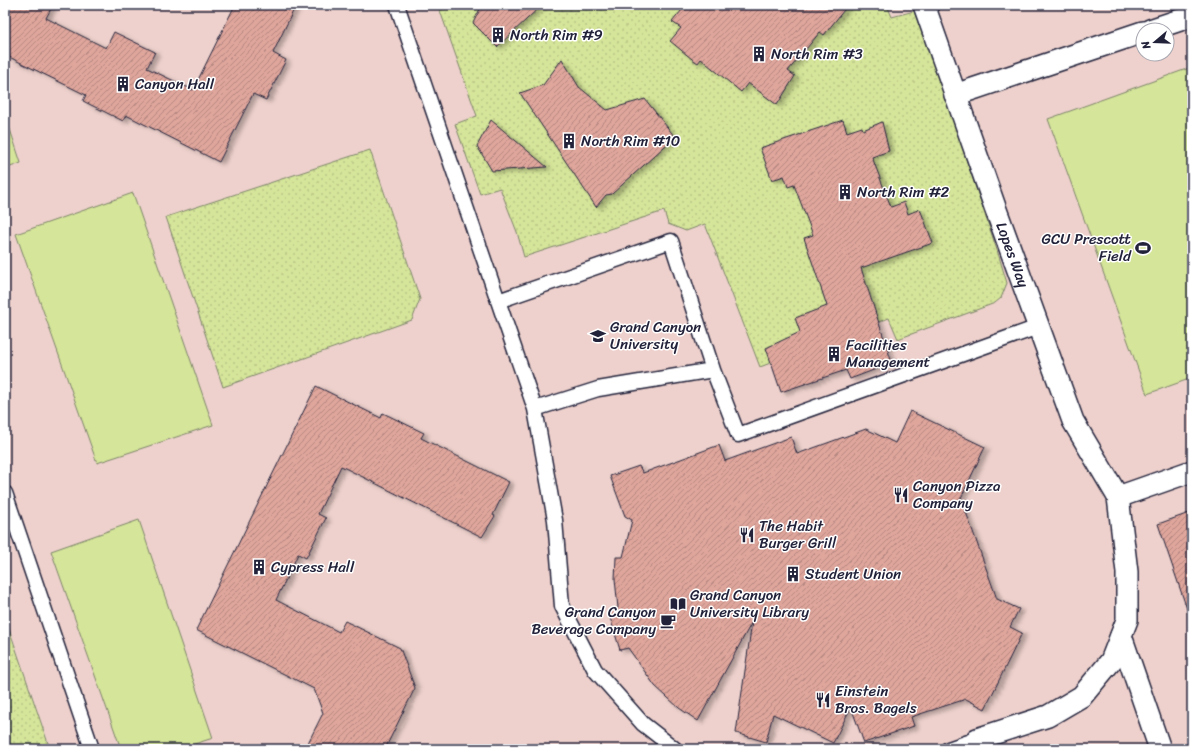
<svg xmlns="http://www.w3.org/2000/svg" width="1197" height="754" font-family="Sriracha,sans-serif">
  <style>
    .built { fill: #eed1cc; fill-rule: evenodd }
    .grass { fill: url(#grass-dots); stroke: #7c846a }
    .pitch { fill: #d5e599; stroke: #7c846a }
    .building { fill: url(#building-hatch); stroke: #22223b; filter: url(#shadow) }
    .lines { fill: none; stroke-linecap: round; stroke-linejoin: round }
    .service-casing { stroke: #22223b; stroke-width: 17 }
    .pedestrian-casing { stroke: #22223b; stroke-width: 24 }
    .service { stroke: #fff; stroke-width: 14 }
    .pedestrian { stroke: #fff; stroke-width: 21 }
    .labels { text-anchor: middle; stroke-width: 3; stroke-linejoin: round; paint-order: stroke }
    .poi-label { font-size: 15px; fill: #22223b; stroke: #fff; text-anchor: start }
    .street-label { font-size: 15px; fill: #22223b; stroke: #fff }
  </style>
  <defs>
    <pattern id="grass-dots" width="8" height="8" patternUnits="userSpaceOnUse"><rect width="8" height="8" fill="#d5e599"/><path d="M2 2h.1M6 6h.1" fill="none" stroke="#b7c485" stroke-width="1.8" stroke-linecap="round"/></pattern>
    <pattern id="building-hatch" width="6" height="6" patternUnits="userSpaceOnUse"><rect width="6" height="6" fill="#dfa69c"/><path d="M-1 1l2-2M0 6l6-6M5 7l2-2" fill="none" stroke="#b48780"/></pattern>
    <filter id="shadow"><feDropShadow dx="4.5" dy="2.5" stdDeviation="2" flood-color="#0004"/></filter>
  </defs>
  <rect width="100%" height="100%" fill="#f5e4e1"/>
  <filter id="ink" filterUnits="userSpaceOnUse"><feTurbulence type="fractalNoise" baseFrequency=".025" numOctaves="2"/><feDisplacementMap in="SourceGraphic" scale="8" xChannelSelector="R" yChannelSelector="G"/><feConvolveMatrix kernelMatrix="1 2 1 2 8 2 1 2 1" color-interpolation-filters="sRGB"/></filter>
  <g filter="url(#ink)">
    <path class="built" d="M5,5H1192V749H50L5,617ZM1143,30H1167V54H1143Z"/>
    <path class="grass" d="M438,5H887L892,17L914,11L939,79L997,250L1007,283L1001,298L995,303L898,339L889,318L760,367L705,224L686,231L668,224L664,211L524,257L517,232L500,188L480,194L455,124L477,116Z
      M370,150L420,299L412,320L223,387L166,217Z
      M5,617L50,749H5Z"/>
    <path class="pitch" d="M1192,67V378L1147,394L1048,119Z
      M5,114L21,163L5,169Z
      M133,193L213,425L97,463L16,234Z
      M139,520L213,738L179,749H121L51,551Z"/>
    <path class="building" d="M5,5H53L46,18L106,48L114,32L155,52L147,68L193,90L235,5H296L273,53L286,60L266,100L253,94L219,162L126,115L123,121L83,101L86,95L5,55Z
      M482,5H542L497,47L473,23Z
      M686,5H848L824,35L820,32L788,71L795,76L777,105L748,83L741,92L701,59L698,63L692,59L670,41L681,28L672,22Z
      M562,59L579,87L607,110L645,99L675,137L612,194L606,195L596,207L520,93L543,85Z
      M491,120L547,167L492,171L477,146Z
      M843,120L847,132L862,127L863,130L882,122L889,151L872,157L891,207L904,202L908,214L920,209L933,243L861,268L892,363L850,379L846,370L781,392L766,348L800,332L795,318L827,306L804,238L813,235L794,185L788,187L784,176L772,180L760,148Z
      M316,386L381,418L383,413L424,433L421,438L509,482L493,515L495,516L482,537L341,466L318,514L326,518L306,558L298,554L276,600L339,632L345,621L400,648L415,688L385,749H305L323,713L314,689L196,630Z
      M910,411L985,447L961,498L997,599L1019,609L1010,627L1022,633L985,709L966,699L911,717L914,726L864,743L851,707L833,743L773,714L766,742L736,733L752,622L698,721L679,708L655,686L628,648L620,650L608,611L618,608L615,579L616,557H623L632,520L625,516L610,476L639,466L643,473L719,445L725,461L791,437L797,454L866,429L895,443Z
      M1192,512V611L1188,612L1158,524Z"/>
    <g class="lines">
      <defs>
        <path id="service" d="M397,5L535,409L555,520L562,606L595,670L643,724L675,749
          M498,301L671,241L713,370L598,389L535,409
          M713,370L738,435L1038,327
          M5,493L92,749
          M948,749L977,739"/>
        <g id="pedestrian">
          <path id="s1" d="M924,5L995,207L1073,421L1118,497L1127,572V620L1111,661L1082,696L1048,716L977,739L981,749"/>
          <path d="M1150,30L1192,16"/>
          <path d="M955,95L1143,32"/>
          <path d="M1118,497L1192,471"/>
          <path d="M1121,636L1160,749"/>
        </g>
      </defs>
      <use href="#service" class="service-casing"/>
      <use href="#pedestrian" class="pedestrian-casing"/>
      <use href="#service" class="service"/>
      <use href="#pedestrian" class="pedestrian"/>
    </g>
  </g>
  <defs>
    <symbol id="building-bare" viewBox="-9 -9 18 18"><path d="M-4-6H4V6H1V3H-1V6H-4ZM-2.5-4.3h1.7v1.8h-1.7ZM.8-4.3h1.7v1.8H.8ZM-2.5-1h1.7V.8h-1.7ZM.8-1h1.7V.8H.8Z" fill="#22223b" stroke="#fff" stroke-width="2.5" paint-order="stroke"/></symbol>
    <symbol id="stadium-bare" viewBox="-9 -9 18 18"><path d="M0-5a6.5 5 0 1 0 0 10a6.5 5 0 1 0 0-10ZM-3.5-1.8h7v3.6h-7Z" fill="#22223b" stroke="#fff" stroke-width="2.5" paint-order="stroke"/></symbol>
    <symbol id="university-bare" viewBox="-9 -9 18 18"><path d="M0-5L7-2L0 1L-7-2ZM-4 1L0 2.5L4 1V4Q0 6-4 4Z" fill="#22223b" stroke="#fff" stroke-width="2.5" paint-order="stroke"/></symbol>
    <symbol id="restaurant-bare" viewBox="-9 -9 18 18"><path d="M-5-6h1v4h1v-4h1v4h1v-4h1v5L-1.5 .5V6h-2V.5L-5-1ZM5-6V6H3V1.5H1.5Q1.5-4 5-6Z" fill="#22223b" stroke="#fff" stroke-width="2.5" paint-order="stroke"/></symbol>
    <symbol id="library-bare" viewBox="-9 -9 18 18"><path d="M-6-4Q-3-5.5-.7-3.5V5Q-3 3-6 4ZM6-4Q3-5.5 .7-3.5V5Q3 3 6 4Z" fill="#22223b" stroke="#fff" stroke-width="2.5" paint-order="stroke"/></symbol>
    <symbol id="cafe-bare" viewBox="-9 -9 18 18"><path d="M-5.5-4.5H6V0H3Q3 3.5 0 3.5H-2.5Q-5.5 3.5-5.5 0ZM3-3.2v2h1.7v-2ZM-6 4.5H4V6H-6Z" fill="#22223b" stroke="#fff" stroke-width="2.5" paint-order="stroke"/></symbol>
  </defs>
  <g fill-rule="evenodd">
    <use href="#building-bare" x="487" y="24" width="22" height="22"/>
    <use href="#building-bare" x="748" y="43" width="22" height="22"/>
    <use href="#building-bare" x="112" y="73" width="22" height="22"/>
    <use href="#building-bare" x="558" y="130" width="22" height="22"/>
    <use href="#building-bare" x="834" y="181" width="22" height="22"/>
    <use href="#stadium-bare" x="1132" y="237" width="22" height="22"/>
    <use href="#university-bare" x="587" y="325" width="22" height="22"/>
    <use href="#building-bare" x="823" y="343" width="22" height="22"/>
    <use href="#restaurant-bare" x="890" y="484" width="22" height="22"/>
    <use href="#restaurant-bare" x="736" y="524" width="22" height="22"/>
    <use href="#building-bare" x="248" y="556" width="22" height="22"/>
    <use href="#building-bare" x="782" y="563" width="22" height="22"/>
    <use href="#library-bare" x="667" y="593" width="22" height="22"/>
    <use href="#cafe-bare" x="657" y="610" width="22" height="22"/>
    <use href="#restaurant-bare" x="812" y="689" width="22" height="22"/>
  </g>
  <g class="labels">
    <g class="poi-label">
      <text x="510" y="40">North Rim #9</text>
      <text x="771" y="59">North Rim #3</text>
      <text x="135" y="89">Canyon Hall</text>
      <text x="581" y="146">North Rim #10</text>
      <text x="857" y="197">North Rim #2</text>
      <text x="1131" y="244" text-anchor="end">GCU Prescott<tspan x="1131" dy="17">Field</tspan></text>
      <text x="610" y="332">Grand Canyon<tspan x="610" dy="17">University</tspan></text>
      <text x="846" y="350">Facilities<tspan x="846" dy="17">Management</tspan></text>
      <text x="913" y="491">Canyon Pizza<tspan x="913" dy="17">Company</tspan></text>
      <text x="759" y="531">The Habit<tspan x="759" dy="17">Burger Grill</tspan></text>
      <text x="271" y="572">Cypress Hall</text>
      <text x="805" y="579">Student Union</text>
      <text x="690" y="600">Grand Canyon<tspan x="690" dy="17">University Library</tspan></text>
      <text x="656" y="617" text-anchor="end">Grand Canyon<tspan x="656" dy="17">Beverage Company</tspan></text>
      <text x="835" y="696">Einstein<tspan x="835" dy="17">Bros. Bagels</tspan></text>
    </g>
    <g class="street-label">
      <text dy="5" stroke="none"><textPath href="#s1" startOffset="265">Lopes Way</textPath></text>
    </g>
  </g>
  <rect width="1197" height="754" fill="none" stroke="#fff" stroke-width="20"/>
  <rect x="10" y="10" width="1177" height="734" fill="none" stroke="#22223b" stroke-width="1.5" filter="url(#ink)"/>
  <g transform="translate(1155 42) rotate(251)"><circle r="19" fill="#ffffff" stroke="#a7a7b1"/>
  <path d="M0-3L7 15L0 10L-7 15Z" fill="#22223b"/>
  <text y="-6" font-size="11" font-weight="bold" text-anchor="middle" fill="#22223b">N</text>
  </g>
</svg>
